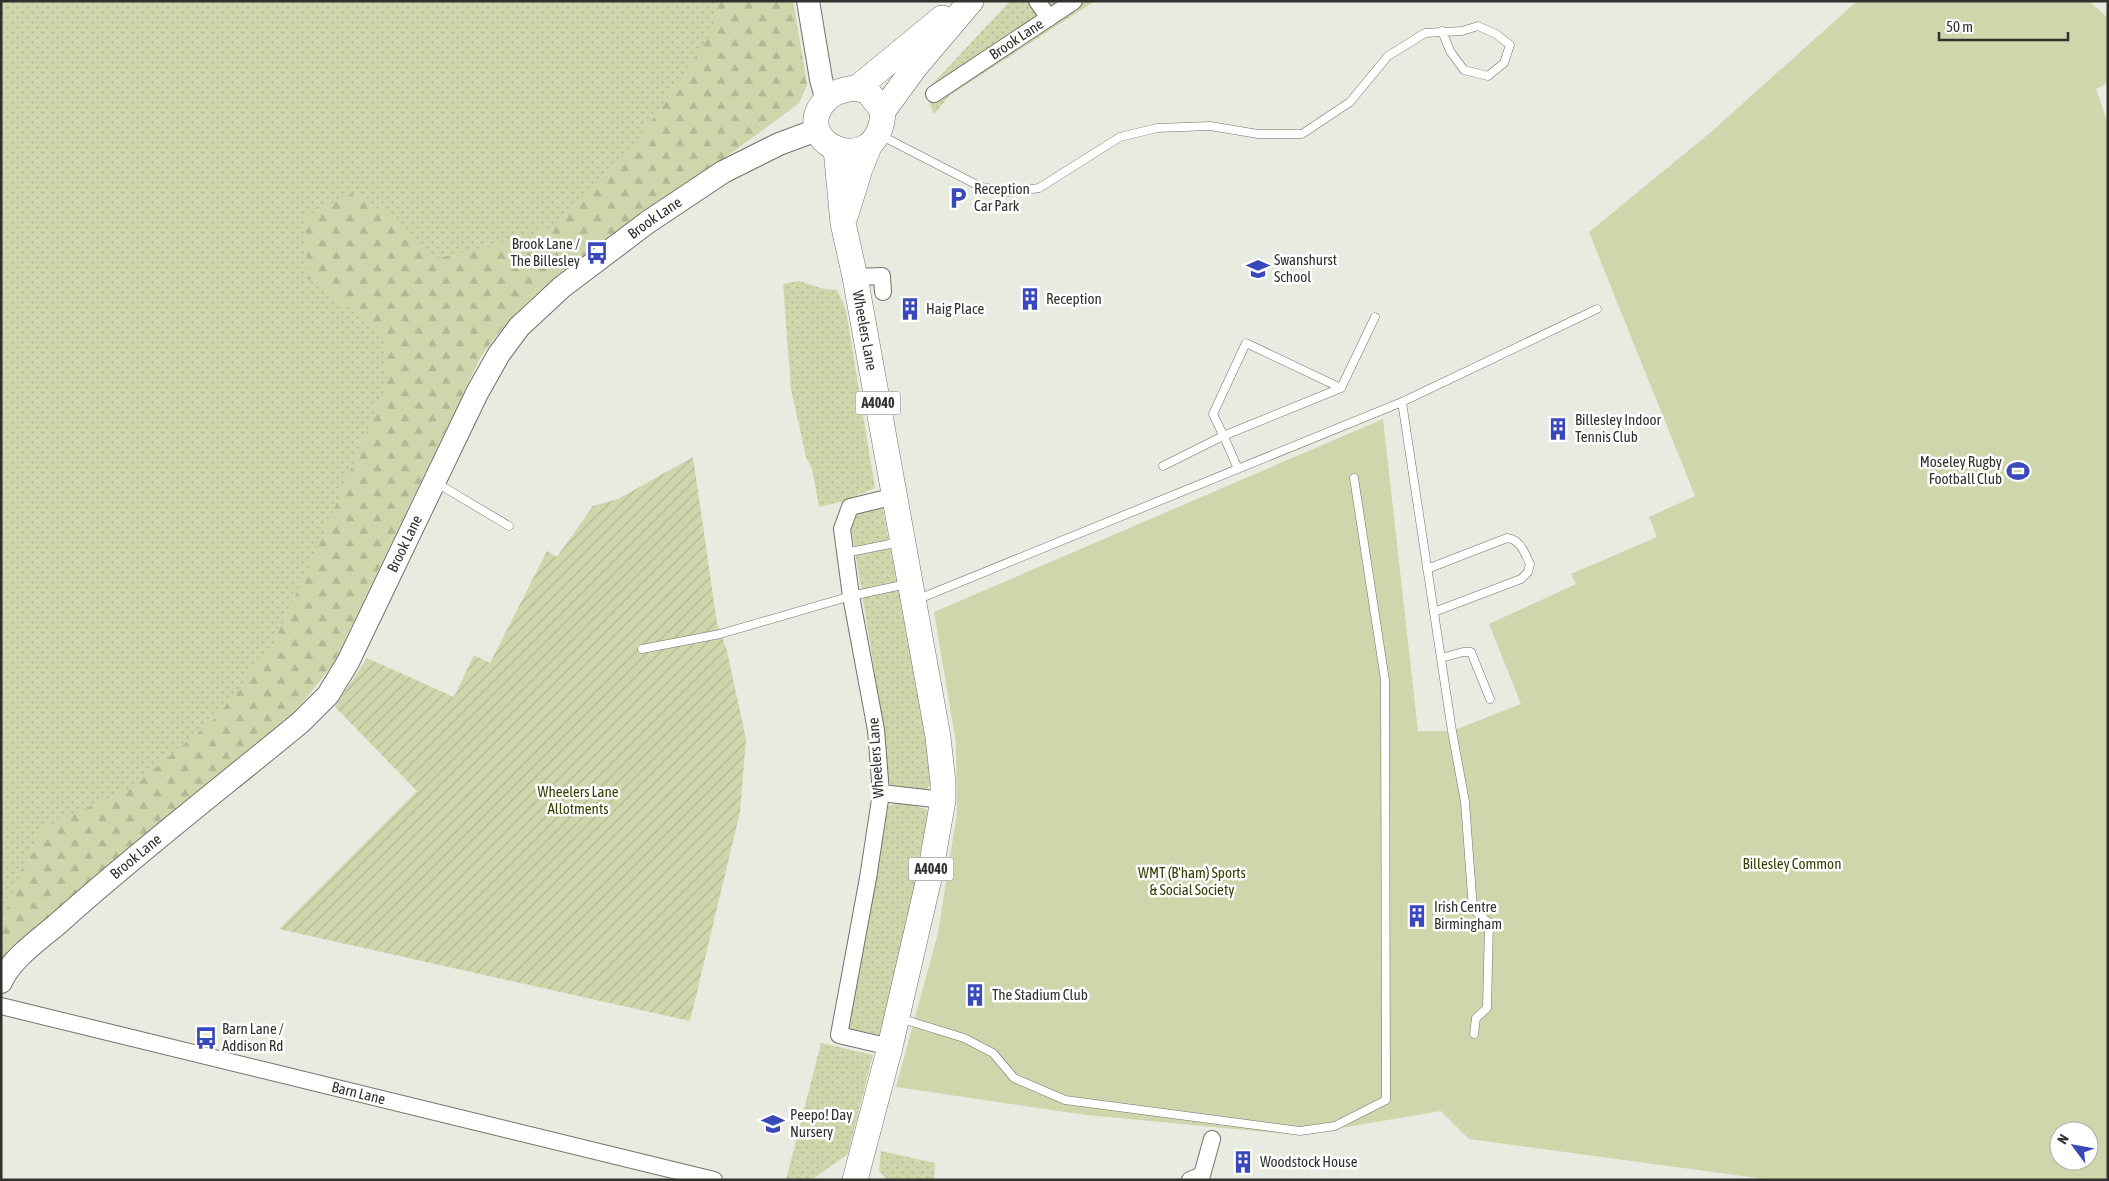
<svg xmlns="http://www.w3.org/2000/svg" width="2109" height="1181" font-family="'Asap Condensed',sans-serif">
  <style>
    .grass { fill: url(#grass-dots) }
    .forest { fill: url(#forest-firs) }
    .park { fill: #cdd7ab; fill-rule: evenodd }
    .garden { fill: url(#garden-furrows) }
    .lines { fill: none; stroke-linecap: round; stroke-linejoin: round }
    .lane-casing { stroke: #71736a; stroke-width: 9 }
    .street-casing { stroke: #71736a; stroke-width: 18 }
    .secondary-casing { stroke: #71736a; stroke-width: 24 }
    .primary-casing { stroke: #71736a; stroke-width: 26 }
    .lane { stroke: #fff; stroke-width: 8 }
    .street { stroke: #fff; stroke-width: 16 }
    .secondary { stroke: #fff; stroke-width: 22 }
    .primary { stroke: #fff; stroke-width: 25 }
    .labels { text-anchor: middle; stroke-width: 5; stroke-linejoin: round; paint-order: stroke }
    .shield { fill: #fff; stroke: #6f706d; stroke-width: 1 }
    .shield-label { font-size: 14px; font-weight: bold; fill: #31322e }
    .street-label { font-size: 15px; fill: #31322e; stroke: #fff }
    .poi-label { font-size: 15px; fill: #31322e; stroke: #fff; text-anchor: start }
    .park-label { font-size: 15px; fill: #384004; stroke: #fff }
  </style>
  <defs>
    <pattern id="grass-dots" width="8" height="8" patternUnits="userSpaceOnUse" patternTransform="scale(1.25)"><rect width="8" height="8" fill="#cdd7ab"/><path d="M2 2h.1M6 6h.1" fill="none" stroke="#b0b993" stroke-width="1.8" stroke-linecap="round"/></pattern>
    <pattern id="forest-firs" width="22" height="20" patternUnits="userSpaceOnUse" patternTransform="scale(1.25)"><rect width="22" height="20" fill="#cdd7ab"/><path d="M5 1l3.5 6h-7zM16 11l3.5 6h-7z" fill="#b0b993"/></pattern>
    <pattern id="garden-furrows" width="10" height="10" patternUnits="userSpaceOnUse" patternTransform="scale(1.25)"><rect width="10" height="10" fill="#cdd7ab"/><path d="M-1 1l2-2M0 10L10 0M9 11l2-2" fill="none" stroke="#b0b993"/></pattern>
  </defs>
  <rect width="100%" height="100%" fill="#e8ebe0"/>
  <path class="grass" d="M1,1H793L807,85L799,103C745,144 690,182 634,220C577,260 518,299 480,358L333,664L294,713L139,839L1,960Z
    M1010,1H1095L950,95L934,114L925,92Z
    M799,281L824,289L837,290L846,310L875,488L844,501L819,507L812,469L806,457L791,389L783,284Z
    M873,505L882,506L933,762L931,785L925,790L891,786L888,781L874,668L851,526L856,516Z
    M903,802L928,810L919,871L885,1021L880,1035L847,1028L888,806Z
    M821,1043L873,1055L848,1154L811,1180H786Z
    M881,1151L935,1163L934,1180H886L879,1170Z"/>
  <path class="forest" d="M714,1H793L807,85L799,103C745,144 690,182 634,220C577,260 518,299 480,358L333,664L294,713L139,839L1,960V920L6,917L18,877L40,830L134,786L217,717L273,644L321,540L388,381L385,340L355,312L308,279L305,217L353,193L390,216L435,259L501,243L557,225L616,168L656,115L716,26Z"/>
  <path class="park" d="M1857,1H2089L2108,18V83L2096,89L2108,124V1180H1772L1469,1139L1441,1111L1299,1135L1086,1115L896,1087L938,933L957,813L956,743L934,612L1383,419L1418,731H1452L1521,704L1489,624L1576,584L1571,574L1657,537L1649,517L1695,496L1589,232L1711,132ZM2059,1131H2089V1161H2059Z"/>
  <path class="garden" d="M693,457L717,623L727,651L746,739L740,812L690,1021L279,929L417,791L335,707L367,658L454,697L474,655L490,663L547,551L557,557L593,506L618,499Z"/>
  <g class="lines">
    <defs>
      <path id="lane" d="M880,135L981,187L1010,192L1039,188L1120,137L1157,128L1210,126L1258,134H1302L1350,102L1388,56L1425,33L1462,31L1478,26L1496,34L1510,45L1504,63L1488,76L1464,70L1450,51L1442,31
        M1341,388L1375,317
        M1402,402L1452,731L1465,802L1473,909L1489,923L1487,1008L1476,1018L1474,1034
        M1163,466L1223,436L1341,388L1246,343L1213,414C1222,432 1230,450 1238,469
        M435,482L509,526
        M845,553L900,542
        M1427,569L1507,538C1521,540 1524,552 1530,564L1528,572L1521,579L1434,612
        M916,600L1402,402L1597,309
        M642,649L720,634L851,596L907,584
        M1441,658L1463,652H1471L1490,699
        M899,1018L964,1038L993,1053L1014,1078L1065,1100L1300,1131L1335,1126L1386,1100L1385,680L1354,478"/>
      <g id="street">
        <path d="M1037,1L1049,18"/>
        <path id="s1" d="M934,94L1074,1"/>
        <path d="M855,277L882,276L883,292"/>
        <path d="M881,793L943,800"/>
        <path id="s2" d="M1,1006L714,1180"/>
        <path d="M890,1047L839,1035L868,878L881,793L876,730L851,596L842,529L850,507L895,496"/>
        <path d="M1190,1180L1202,1175L1212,1139"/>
      </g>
      <g id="secondary">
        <path d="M808,1L821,79L826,98"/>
        <path id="s3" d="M1,982C12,957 42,938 62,920C139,851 221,788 301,722L328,695L348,662L477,393L499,354L519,327L562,287L648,222L723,172L779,144L817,130"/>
      </g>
      <g id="primary">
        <path d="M857,88L868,92L883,111C880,181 794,146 821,106C830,93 842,89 857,88Z"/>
        <path d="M857,88L942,18"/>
        <path d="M883,111L915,67L971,1"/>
        <path id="s4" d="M836,149L843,223L855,277L938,737L943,783V800L930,874L890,1047L855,1180"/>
        <path d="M846,214L860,169L870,144"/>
      </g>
    </defs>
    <use href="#lane" class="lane-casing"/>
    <use href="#street" class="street-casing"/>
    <use href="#secondary" class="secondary-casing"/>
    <use href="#primary" class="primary-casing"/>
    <use href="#lane" class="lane"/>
    <use href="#street" class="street"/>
    <use href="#secondary" class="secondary"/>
    <use href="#primary" class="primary"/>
  </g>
  <defs>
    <symbol id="parking-bare" viewBox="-9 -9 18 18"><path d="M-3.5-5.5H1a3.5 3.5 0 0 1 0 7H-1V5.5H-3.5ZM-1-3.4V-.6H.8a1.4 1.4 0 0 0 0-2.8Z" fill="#3948bb" stroke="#fff" stroke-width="2.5" paint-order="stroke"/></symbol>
    <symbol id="bus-bare" viewBox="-9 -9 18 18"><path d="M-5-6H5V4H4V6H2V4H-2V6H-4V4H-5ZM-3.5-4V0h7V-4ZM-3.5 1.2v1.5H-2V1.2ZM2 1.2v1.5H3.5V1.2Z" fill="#3948bb" stroke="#fff" stroke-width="2.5" paint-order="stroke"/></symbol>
    <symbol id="school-bare" viewBox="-9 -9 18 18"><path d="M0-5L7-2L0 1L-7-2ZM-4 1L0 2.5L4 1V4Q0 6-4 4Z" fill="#3948bb" stroke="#fff" stroke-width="2.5" paint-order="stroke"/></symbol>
    <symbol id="building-bare" viewBox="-9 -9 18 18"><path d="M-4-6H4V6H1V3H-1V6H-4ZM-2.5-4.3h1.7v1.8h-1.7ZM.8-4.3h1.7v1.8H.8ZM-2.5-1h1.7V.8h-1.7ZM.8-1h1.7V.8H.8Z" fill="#3948bb" stroke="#fff" stroke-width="2.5" paint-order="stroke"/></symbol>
    <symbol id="stadium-bare" viewBox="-9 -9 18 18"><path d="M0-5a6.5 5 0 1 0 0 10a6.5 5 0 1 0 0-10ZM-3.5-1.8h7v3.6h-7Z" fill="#3948bb" stroke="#fff" stroke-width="2.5" paint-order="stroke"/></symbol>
  </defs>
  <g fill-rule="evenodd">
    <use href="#parking-bare" x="942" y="182" width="32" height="32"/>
    <use href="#bus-bare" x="581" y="237" width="32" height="32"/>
    <use href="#school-bare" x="1242" y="253" width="32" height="32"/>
    <use href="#building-bare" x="1014" y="283" width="32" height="32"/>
    <use href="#building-bare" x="894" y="293" width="32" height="32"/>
    <use href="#building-bare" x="1542" y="413" width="32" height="32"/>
    <use href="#stadium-bare" x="2002" y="455" width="32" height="32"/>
    <use href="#building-bare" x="1401" y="900" width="32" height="32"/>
    <use href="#building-bare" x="959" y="979" width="32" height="32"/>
    <use href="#bus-bare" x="190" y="1022" width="32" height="32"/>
    <use href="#school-bare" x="757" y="1108" width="32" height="32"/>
    <use href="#building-bare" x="1227" y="1146" width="32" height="32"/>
  </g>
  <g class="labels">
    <g class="shield">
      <rect x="855.5" y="391.5" width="45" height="23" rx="4"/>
      <rect x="908.5" y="857.5" width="45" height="23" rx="4"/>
    </g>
    <g class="shield-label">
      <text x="878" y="408">A4040</text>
      <text x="931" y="874">A4040</text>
    </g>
    <g class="street-label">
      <text dy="5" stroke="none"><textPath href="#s1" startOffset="99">Brook Lane</textPath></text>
      <text dy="5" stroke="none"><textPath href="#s3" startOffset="1026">Brook Lane</textPath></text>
      <text dy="5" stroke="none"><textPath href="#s4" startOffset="184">Wheelers Lane</textPath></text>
      <text dy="5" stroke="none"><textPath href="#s3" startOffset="606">Brook Lane</textPath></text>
      <text transform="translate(876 758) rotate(-94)" y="5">Wheelers Lane</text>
      <text dy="5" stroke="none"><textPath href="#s3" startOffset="185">Brook Lane</textPath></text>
      <text dy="5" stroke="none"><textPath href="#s2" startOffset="368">Barn Lane</textPath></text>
    </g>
    <g class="poi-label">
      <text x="974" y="194">Reception<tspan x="974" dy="17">Car Park</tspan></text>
      <text x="580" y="249" text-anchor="end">Brook Lane /<tspan x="580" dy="17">The Billesley</tspan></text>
      <text x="1274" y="265">Swanshurst<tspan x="1274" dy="17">School</tspan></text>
      <text x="1046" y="304">Reception</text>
      <text x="926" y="314">Haig Place</text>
      <text x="1575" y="425">Billesley Indoor<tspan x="1575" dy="17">Tennis Club</tspan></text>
      <text x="2002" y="467" text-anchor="end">Moseley Rugby<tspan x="2002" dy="17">Football Club</tspan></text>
      <text x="1434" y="912">Irish Centre<tspan x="1434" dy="17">Birmingham</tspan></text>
      <text x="992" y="1000">The Stadium Club</text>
      <text x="222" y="1034">Barn Lane /<tspan x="222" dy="17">Addison Rd</tspan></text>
      <text x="790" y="1120">Peepo! Day<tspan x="790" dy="17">Nursery</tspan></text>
      <text x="1260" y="1167">Woodstock House</text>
    </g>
    <g class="park-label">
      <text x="578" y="797">Wheelers Lane<tspan x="578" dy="17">Allotments</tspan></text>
      <text x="1792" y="869">Billesley Common</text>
      <text x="1192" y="878">WMT (B'ham) Sports<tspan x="1192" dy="17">&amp; Social Society</tspan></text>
    </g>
  </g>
  <rect width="2109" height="1181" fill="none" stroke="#31322e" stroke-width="5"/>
  <g transform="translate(2074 1146) rotate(302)"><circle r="24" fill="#ffffff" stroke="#adadab"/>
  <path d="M0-4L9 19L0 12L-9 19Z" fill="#3948bb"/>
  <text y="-8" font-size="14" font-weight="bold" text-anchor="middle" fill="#31322e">N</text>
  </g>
  <path d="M1939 32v8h129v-8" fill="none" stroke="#31322e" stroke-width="2.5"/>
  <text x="1946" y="32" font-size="15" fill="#31322e" stroke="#ffffff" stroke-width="4" paint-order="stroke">50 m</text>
</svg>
